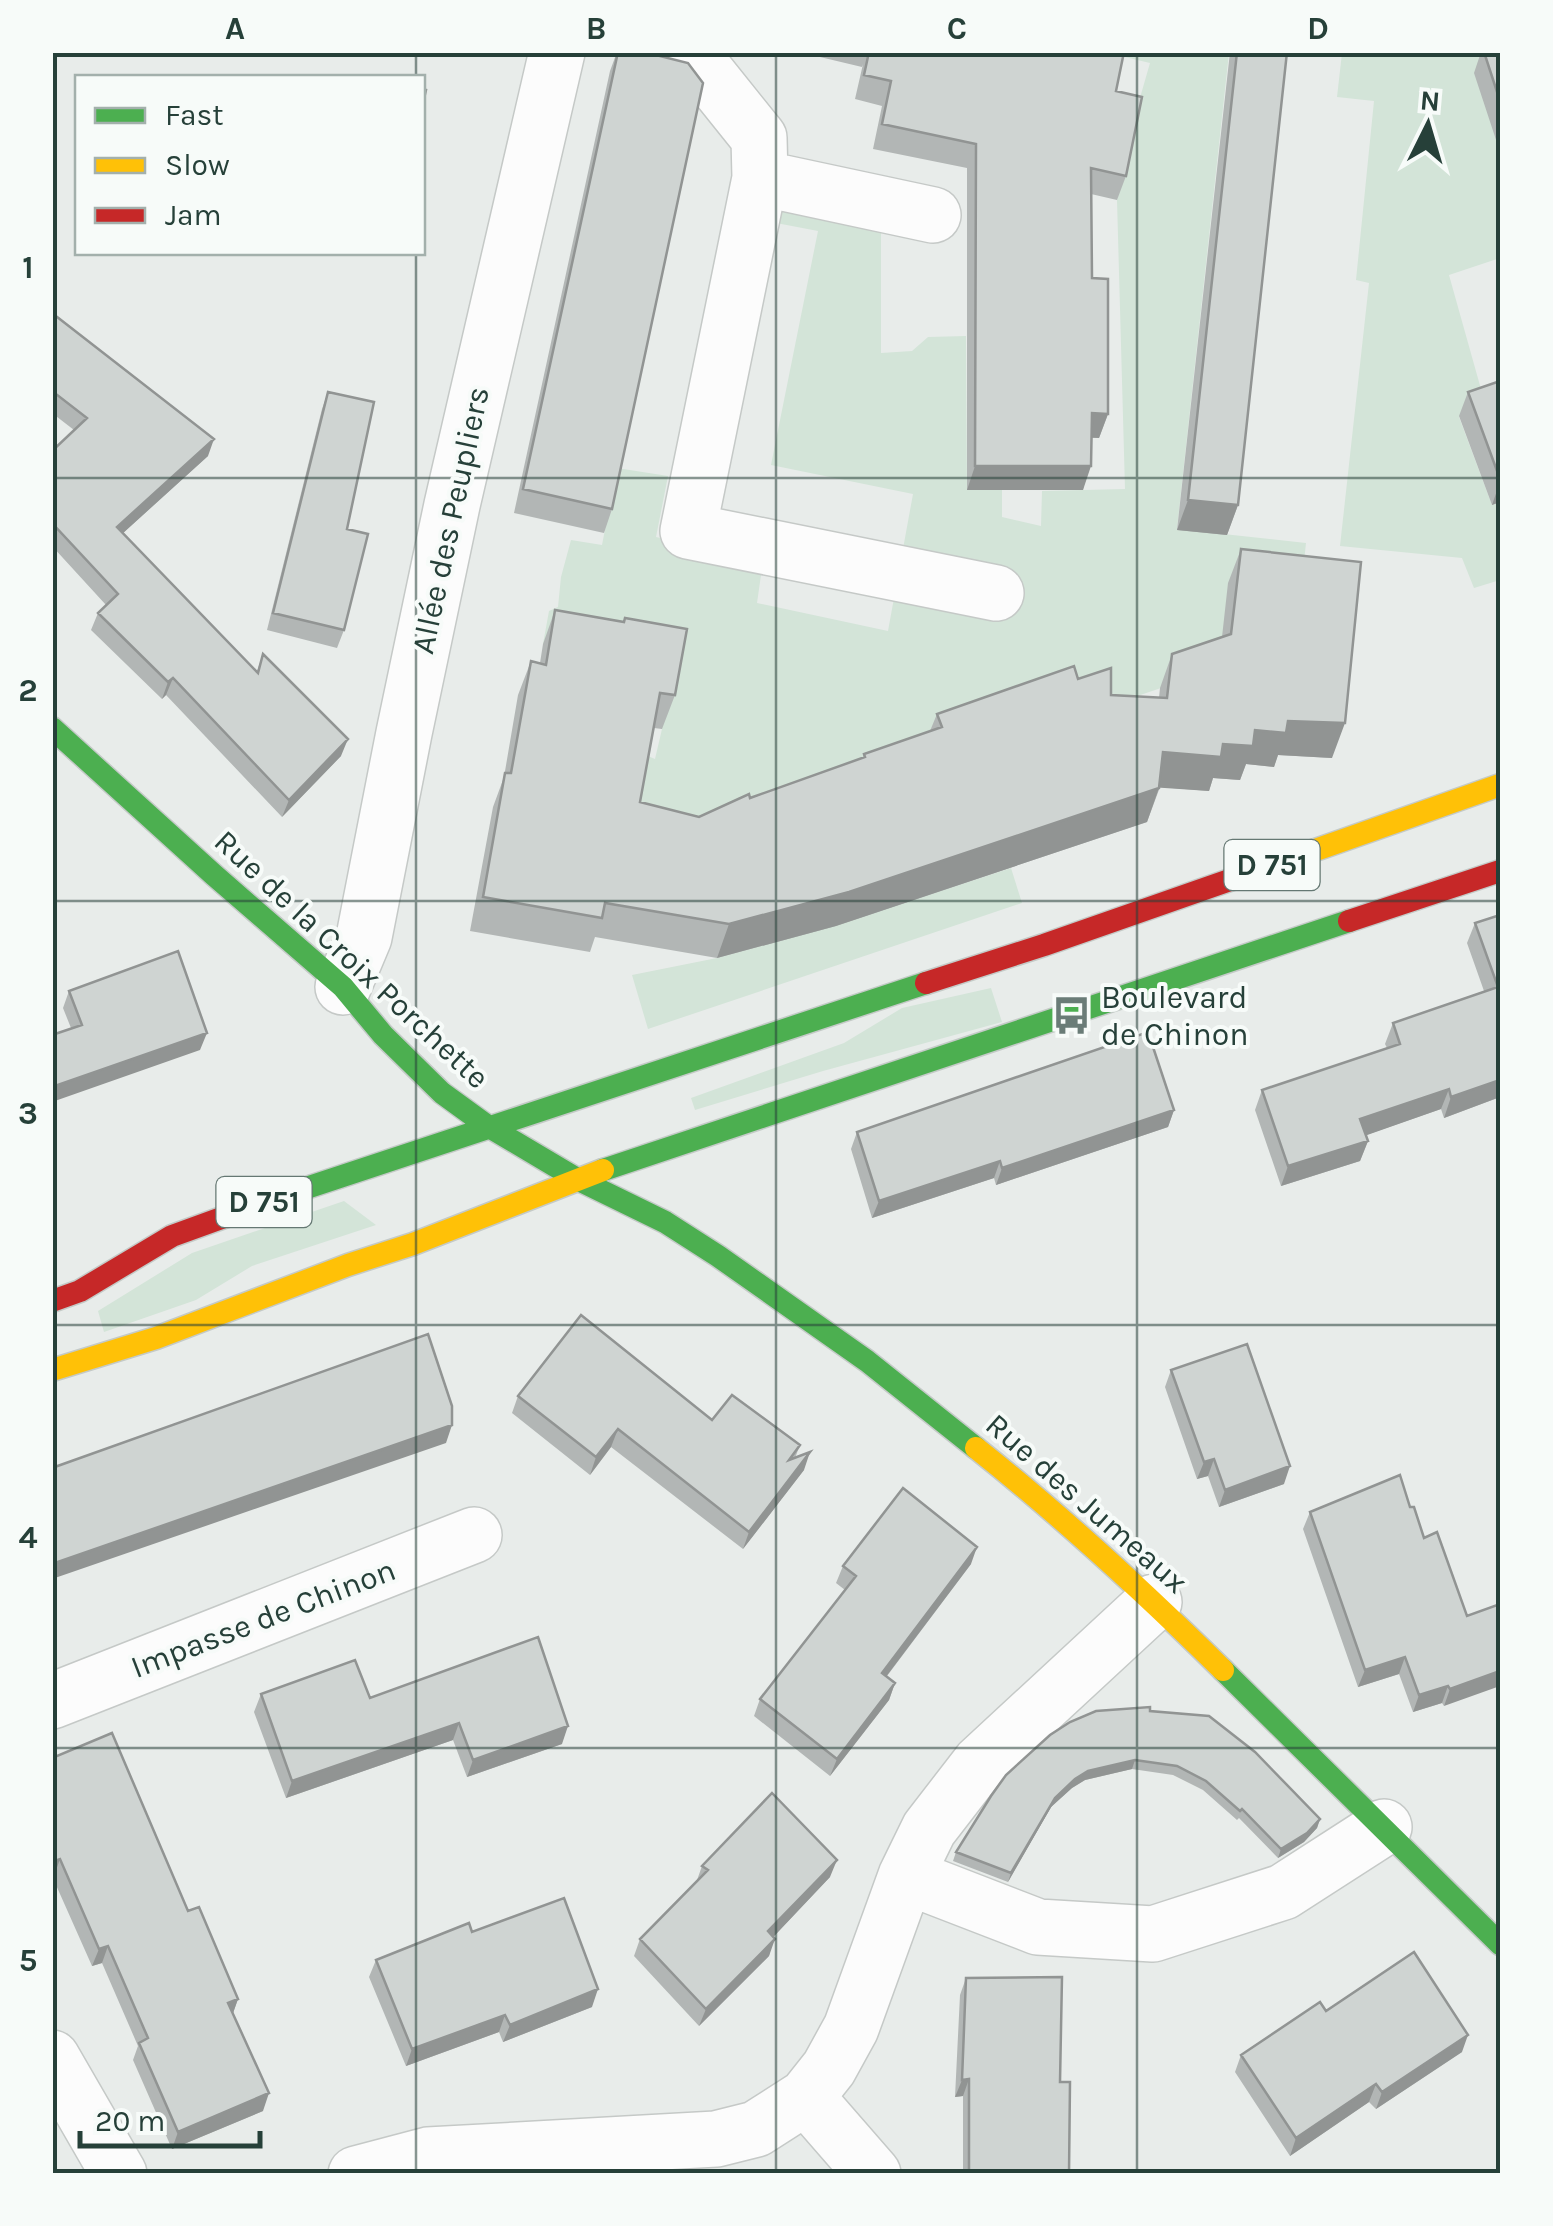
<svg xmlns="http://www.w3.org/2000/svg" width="1553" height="2226" font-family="Karla,sans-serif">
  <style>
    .green { fill: #d3e4d8 }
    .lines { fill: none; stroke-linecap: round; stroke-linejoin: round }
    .street-casing { stroke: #c5c9c7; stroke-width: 58 }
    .fast-casing { stroke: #c4cac7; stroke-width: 25 }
    .slow-casing { stroke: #c4cac7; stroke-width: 25 }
    .jam-casing { stroke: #c4cac7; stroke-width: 25 }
    .street { stroke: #fcfcfc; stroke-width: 55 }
    .fast { stroke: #4caf50; stroke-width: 22 }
    .slow { stroke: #ffc107; stroke-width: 22 }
    .jam { stroke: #c62828; stroke-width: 22 }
    .wall { fill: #b2b6b5 }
    .shaded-wall { fill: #919493 }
    .building { fill: #cfd4d2; stroke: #919493; stroke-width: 2.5 }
    .grid { fill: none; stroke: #264039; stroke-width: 2.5; stroke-opacity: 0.55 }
    .labels { text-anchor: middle; stroke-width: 8; stroke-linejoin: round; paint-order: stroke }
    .shield { fill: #f7fbf9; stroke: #657873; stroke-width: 2.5 }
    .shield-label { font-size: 30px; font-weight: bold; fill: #264039 }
    .street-label { font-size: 32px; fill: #264039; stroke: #f7fbf9 }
    .poi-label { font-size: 32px; fill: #264039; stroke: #f7fbf9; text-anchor: start }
    .neatline { fill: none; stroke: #264039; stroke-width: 4 }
    .grid-label { font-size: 32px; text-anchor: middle; font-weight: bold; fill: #264039 }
  </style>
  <rect width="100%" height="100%" fill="#e8ecea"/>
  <path class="green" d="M1108,53H1229L1177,529L1306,543L1301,590L1214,703L1161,688L1096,710L910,901L1011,868L1022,903L648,1029L632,975L717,958L793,937L628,836L643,754L655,759L662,729L543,644L549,611L558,607L561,577L571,540L602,545L617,468L668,476L656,537L763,561L757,603L888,631L913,494L771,465L818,231L771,222L776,201L881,217V353L912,351L928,337L966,336L967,490H1002V517L1041,526L1042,491L1125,489L1117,200L1133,122L1150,63Z
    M1342,53H1500V258L1449,275L1486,407L1459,417L1492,505L1500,502V580L1474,588L1462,558L1340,546L1369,283L1356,280L1374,101L1337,97Z
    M991,988L1002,1022L823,1071L695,1110L691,1098L844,1043L902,1008Z
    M344,1201L376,1225L252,1266L196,1300L104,1332L98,1311L192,1253Z"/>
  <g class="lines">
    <defs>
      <path id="street" d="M690,52L759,138L760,178L688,531L996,593
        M760,178L933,215
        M343,987L364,937L404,733L452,505L557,52
        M52,1701L474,1535
        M906,1876L1038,1927L1153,1934L1283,1892L1384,1827
        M52,2058L119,2174
        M806,2097L873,2174
        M356,2174L428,2155L716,2139L756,2129L806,2097L829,2068L851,2028L906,1876L929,1829L980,1763L1154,1602"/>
      <path id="fast" d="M52,728L214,875L343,987L383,1035L442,1093L486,1125L577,1179L665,1222L718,1256L867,1361L976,1448
        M603,1170L1349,921
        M282,1196L926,983
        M1223,1670L1500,1944"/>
      <path id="slow" d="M1267,867L1500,785
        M52,1370L156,1338L348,1265L413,1244L603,1170
        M976,1448C1063,1517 1144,1592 1223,1670"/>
      <path id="jam" d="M1349,921L1500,871
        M926,983L1044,945L1267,867
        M52,1301L80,1291L172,1236L282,1196"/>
    </defs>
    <use href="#street" class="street-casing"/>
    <use href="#fast" class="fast-casing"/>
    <use href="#slow" class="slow-casing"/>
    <use href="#jam" class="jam-casing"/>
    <use href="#street" class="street"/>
    <use href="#fast" class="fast"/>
    <use href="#slow" class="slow"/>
    <use href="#jam" class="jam"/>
  </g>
  <path class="wall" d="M617,52H644L612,509L604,533L514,513L610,71Z
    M799,52H1124L1116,91L1126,176L1117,200L1091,194L1092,278L1108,414L1099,438H1092L1083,490H967V168L873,149L882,106L855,99L863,64L862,67Z
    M1230,52H1287L1238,505L1227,535L1177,530Z
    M1481,52H1500V152L1474,73Z
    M52,313L208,456L123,533L257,671L263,654L341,756L282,817L166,695L162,699L91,630L98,613L106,605L52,546V451L74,430L52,413Z
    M1500,381V502L1492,505L1459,416L1468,392Z
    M328,392L347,529L344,630L337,648L267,630L322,409Z
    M1241,549L1332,758L1278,755L1274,767L1246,764L1240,780L1213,778L1209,791L1160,787L1147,822L836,926L717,958L595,937L590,952L470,931L493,807L504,777L518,695L531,661L540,663L543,644L555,610L675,695L662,729L654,728L640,802L699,817L863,758L864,754L930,731L937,714L1078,679L1111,695L1159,698L1160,688L1172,654L1222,637L1228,583Z
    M1500,915V1097L1444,1118L1441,1109L1366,1135L1368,1141L1360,1161L1281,1186L1255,1110L1262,1090L1387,1048L1385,1044L1393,1023L1484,991L1467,943L1475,923Z
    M69,991L200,1050L71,1028L63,1008Z
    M1174,1110L1168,1127L996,1185L994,1178L872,1218L851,1149L857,1132Z
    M1171,1370L1284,1484L1219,1507L1208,1476L1197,1479L1165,1387Z
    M518,1396L712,1420L800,1445L795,1458L804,1470L743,1549L611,1447L590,1475L512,1413Z
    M1410,1507L1424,1538L1467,1616L1500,1604L1444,1706L1442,1703L1413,1712L1399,1674L1358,1687L1303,1529L1310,1512Z
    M971,1564L887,1676L895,1683L889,1700L830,1776L754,1716L760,1699L845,1590L836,1583L843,1566Z
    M261,1694L370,1698L562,1744L467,1777L453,1740L286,1798L254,1712Z
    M1150,1711L1320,1819L1317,1828L1304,1842L1278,1858L1239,1818L1237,1820L1203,1790L1173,1775L1132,1769L1085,1780L1072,1788L1051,1807L1008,1882L953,1861L956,1852Z
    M52,1758L188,1911L238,1999L233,2013L263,2111L172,2149L133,2060L138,2046L102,1963L92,1966L52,1876Z
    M702,1866L830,1877L773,1937L769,1956L699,2026L634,1956L640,1939L696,1883Z
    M472,1932L592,2007L503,2042L499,2032L406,2066L369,1977L376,1960Z
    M966,1978L1060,2082L1069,2174H963V2096L955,2097L960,1995Z
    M1326,2011L1462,2052L1376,2109L1369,2102L1290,2156L1235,2072L1241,2055Z"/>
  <path class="shaded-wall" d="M1092,413L1108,414L1099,438L1083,437Z
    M214,439L208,456L111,544L117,527Z
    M975,466H1091L1083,490H967Z
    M1500,482V502L1492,505Z
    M1188,500L1238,505L1227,535L1177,530Z
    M173,678L166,695L162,699L168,682Z
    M1288,721L1345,723L1332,758L1278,755L1274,767L1246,764L1240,780L1213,778L1209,791L1150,787L1163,752L1223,744L1255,730Z
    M348,739L341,756L282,817L289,800Z
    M1159,788L1147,822L836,926L717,958L729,924Z
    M207,1033L200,1050L52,1102V1087Z
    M1500,1080V1097L1444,1118L1451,1097Z
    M1449,1089L1441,1109L1353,1140L1360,1119Z
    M1174,1110L1168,1127L996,1185L1002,1168Z
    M1368,1141L1360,1161L1281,1186L1288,1166Z
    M1000,1161L994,1178L872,1218L879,1201Z
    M452,1425L446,1443L52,1579V1564Z
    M618,1429L611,1447L590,1475L596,1457Z
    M810,1452L804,1470L743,1549L749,1532Z
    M1214,1459L1208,1476L1197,1479L1204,1462Z
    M1290,1466L1284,1484L1219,1507L1225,1490Z
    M977,1547L971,1564L876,1690L882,1673Z
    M1405,1657L1399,1674L1358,1687L1365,1670Z
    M1500,1671V1686L1444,1706L1450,1689Z
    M895,1683L889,1700L830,1776L837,1759Z
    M1448,1686L1442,1703L1413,1712L1419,1695Z
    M459,1723L453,1740L286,1798L292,1781Z
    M568,1726L562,1744L467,1777L473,1760Z
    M1135,1760L1132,1769L1085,1780L1072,1788L1051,1807L1008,1882L1011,1873L1055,1798L1075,1779L1088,1771Z
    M1320,1819L1317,1828L1304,1842L1278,1858L1281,1849Z
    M60,1859L54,1876H52V1862Z
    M837,1860L830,1877L762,1949L768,1931Z
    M775,1939L769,1956L699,2026L706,2009Z
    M108,1946L102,1963L92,1966L99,1949Z
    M598,1989L592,2007L503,2042L510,2025Z
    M238,1999L232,2016L228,2003Z
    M505,2015L499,2032L406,2066L412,2049Z
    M1468,2035L1462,2052L1376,2109L1382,2092Z
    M969,2079L963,2096L955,2097L962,2080Z
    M1376,2084L1369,2102L1290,2156L1296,2138Z
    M269,2093L263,2111L172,2149L178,2132Z"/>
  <path class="building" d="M618,52H644L688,63L703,83L612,509L523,489Z
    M869,52H1124L1116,91L1142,97L1126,176L1091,168L1092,278L1108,279V414L1092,413L1091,466H975L976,144L882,124L891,81L864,75Z
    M1237,52H1287L1238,505L1188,500Z
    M1484,52H1500V101Z
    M422,89L426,90L422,108Z
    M52,313L214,439L117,527L258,673L263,654L348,739L289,800L173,678L168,682L98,613L118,594L52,523V451L87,418L52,391Z
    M1500,381V479L1468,392Z
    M328,392L374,402L347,529L368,534L344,630L273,613Z
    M1241,549L1361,562L1345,723L1288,721L1286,733L1255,730L1253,746L1223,744L1221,757L1163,752L1159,788L849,892L729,924L605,903L602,918L483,897L505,773H511L531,661L546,665L555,610L624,622L625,618L687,629L675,695L660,693L640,802L699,817L749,794L750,798L865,757L864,754L942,727L937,714L1074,666L1078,679L1111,668V695L1167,698L1172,654L1231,634Z
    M1500,915V1080L1451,1097L1449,1089L1360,1119L1368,1141L1288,1166L1262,1090L1400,1044L1393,1023L1498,987L1475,923Z
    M178,951L207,1033L52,1087V1035L82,1025L69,991Z
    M1148,1032L1174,1110L1002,1168L1000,1161L879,1201L857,1132Z
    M581,1315L712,1420L732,1395L800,1445L789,1460L810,1452L749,1532L618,1429L596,1457L518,1396Z
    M428,1334L452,1406V1425L52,1564V1468Z
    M1247,1344L1290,1466L1225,1490L1214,1459L1204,1462L1171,1370Z
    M1400,1475L1410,1507H1414L1424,1538L1437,1532L1467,1616L1500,1604V1671L1450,1689L1448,1686L1419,1695L1405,1657L1365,1670L1310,1512Z
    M903,1488L977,1547L882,1673L895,1683L837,1759L760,1699L856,1576L843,1566Z
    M538,1637L568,1726L473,1760L459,1723L292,1781L261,1694L355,1660L370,1698Z
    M1150,1707V1711L1209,1716L1255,1752L1320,1819L1307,1833L1281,1849L1242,1809L1240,1811L1206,1781L1177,1766L1135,1760L1088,1771L1075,1779L1055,1798L1011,1873L956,1852L991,1796L1006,1775L1050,1735L1070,1722L1096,1711Z
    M112,1733L188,1911L199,1907L238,1999L228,2003L269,2093L178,2132L139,2043L148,2038L108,1946L99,1949L60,1859L52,1862V1758Z
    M772,1793L837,1860L768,1931L775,1939L706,2009L640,1939L708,1870L702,1866Z
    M564,1898L598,1989L510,2025L505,2015L412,2049L376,1960L469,1923L472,1932Z
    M1414,1952L1468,2035L1382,2092L1376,2084L1296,2138L1241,2055L1320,2002L1326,2011Z
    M1062,1977L1060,2082H1070L1069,2174H969V2079L962,2080L966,1978Z"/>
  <path class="grid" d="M416,52V78M776,52V2174M1137,52V2174M416,252V2174M52,478H1500M52,901H1500M52,1325H1500M52,1748H1500"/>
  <defs>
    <symbol id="bus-bare" viewBox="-9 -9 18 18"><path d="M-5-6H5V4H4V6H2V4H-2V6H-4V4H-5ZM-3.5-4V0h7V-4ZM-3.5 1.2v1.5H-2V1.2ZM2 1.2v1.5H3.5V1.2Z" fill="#6a7c77" stroke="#f7fbf9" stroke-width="2.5" paint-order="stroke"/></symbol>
  </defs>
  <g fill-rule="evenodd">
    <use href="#bus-bare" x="1044" y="988" width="55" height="55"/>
  </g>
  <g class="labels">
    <g class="shield">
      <rect x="1224.5" y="840" width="95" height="50" rx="8"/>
      <rect x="216.5" y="1177" width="95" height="50" rx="8"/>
    </g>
    <g class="shield-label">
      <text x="1272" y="875">D 751</text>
      <text x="264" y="1212">D 751</text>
    </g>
    <g class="street-label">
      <text transform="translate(450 520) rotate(-78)" y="11">Allée des Peupliers</text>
      <text transform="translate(352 959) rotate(43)" y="11">Rue de la Croix Porchette</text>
      <text transform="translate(1087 1503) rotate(41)" y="11">Rue des Jumeaux</text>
      <text transform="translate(263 1618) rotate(-21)" y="11">Impasse de Chinon</text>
    </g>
    <g class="poi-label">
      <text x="1101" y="1008">Boulevard<tspan x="1101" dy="37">de Chinon</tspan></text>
    </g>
  </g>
  <rect width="1553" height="2226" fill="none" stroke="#f7fbf9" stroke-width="110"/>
  <rect x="75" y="75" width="350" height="180" fill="#f7fbf9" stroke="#a3b0ac" stroke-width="2.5"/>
  <rect x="95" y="108" width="50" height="15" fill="#4caf50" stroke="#a3b0ac" stroke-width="2.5"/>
  <text x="165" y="125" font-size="30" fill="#264039">Fast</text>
  <rect x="95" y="158" width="50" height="15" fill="#ffc107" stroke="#a3b0ac" stroke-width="2.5"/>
  <text x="165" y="175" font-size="30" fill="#264039">Slow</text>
  <rect x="95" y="208" width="50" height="15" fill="#c62828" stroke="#a3b0ac" stroke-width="2.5"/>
  <text x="165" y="225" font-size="30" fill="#264039">Jam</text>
  <g transform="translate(1428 125) rotate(5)" stroke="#f7fbf9" stroke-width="8" paint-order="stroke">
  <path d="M0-8L18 38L0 25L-18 38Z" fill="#264039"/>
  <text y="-15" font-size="28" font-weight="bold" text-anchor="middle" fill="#264039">N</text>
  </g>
  <path d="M80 2131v15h180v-15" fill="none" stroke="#264039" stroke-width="5"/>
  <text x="95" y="2131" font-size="30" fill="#264039" stroke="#f7fbf9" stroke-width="8" paint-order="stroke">20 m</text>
  <rect x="55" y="55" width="1443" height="2116" class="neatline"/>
  <g class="grid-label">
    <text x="235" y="39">A</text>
    <text x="596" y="39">B</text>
    <text x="957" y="39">C</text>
    <text x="1318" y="39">D</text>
    <text x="28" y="278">1</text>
    <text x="28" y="701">2</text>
    <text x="28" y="1124">3</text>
    <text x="28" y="1548">4</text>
    <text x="28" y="1971">5</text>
  </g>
</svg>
